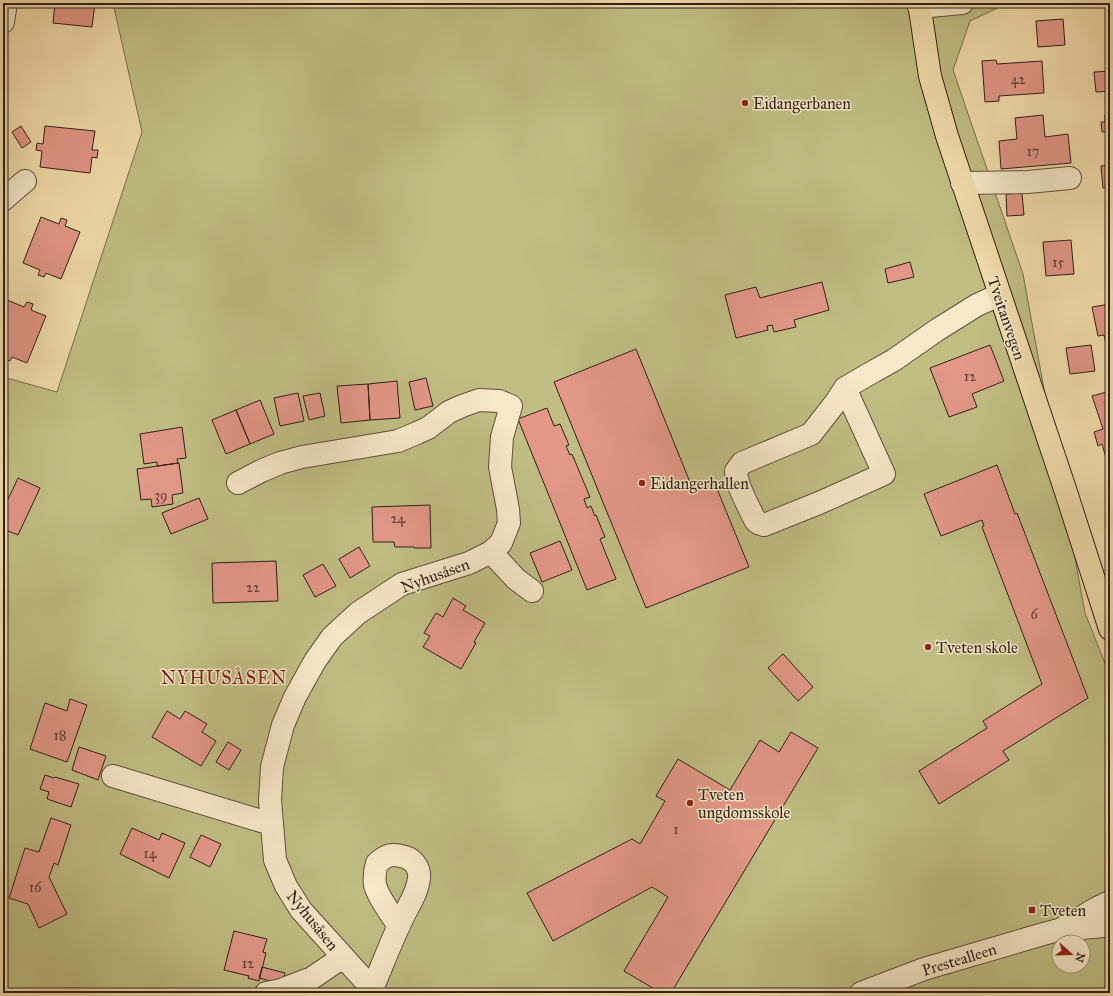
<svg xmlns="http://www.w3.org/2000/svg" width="1113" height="996" font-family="'IM FELL Great Primer',serif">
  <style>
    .green { fill: #c1be84; stroke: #786f4f; fill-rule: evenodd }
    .building { fill: #e39888; stroke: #2f201a }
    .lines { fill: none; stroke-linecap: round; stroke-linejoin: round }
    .minor-casing { stroke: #604f3e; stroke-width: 24 }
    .major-casing { stroke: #2f201a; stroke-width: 24 }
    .minor { stroke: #f6e8c8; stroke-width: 22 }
    .major { stroke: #f1dcab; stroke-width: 22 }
    .poi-dot { fill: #8f2418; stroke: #f6e8c8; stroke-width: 1.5 }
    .labels { text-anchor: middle; stroke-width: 3; stroke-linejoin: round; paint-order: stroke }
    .number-label { font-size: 14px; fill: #5c3e36 }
    .poi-label { font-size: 16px; fill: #2f201a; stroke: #f6e8c8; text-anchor: start }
    .street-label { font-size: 16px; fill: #2f201a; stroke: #f6e8c8 }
    .quarter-label { font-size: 18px; letter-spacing: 1px; fill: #7a1f14; stroke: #f6e8c8 }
  </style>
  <rect width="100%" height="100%" fill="#f1dcab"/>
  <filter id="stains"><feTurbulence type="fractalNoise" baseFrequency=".005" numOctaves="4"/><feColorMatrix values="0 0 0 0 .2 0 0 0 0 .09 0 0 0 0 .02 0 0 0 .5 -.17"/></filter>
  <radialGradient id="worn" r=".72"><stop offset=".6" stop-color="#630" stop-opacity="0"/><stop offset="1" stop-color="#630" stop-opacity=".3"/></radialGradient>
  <path class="green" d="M113,3H1008L970,21L953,70L1023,274L1085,613L1110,676V993H3V377L57,392L142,132ZM1059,942H1083V966H1059Z"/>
  <path class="building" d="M55,3H95L92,27L53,23Z
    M1063,19L1065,45L1038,47L1036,21Z
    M996,60L997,64L1042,61L1044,93L999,96V101L985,102L982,61Z
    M1110,71V91L1096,92L1094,72Z
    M1043,115L1045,137L1068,134L1071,163L1001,169L999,141L1017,139L1015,118Z
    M1105,115H1110V187L1103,188L1101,166L1108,165L1106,132H1102L1101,122H1105Z
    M21,126L31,142L22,148L12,132Z
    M45,126L95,131L92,150H98L97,158L92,157L90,173L40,167L42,151L36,150L37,143L43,144Z
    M1022,193L1024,215L1007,216L1006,194Z
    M41,217L59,224L61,218L67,220L65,226L80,232L61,279L46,273L44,277L38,275L40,270L23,263Z
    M1071,240L1074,274L1046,276L1043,242Z
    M910,262L914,277L888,283L885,269Z
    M822,282L829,310L794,320L796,327L774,332L772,325L767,326L768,330L736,338L725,295L756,287L760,298Z
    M7,300L24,307L27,302L33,304L31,310L46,316L27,363L12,357L10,361L4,359L6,354L3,353V311Z
    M1110,304V362L1104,335L1098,336L1092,307Z
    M990,345L1004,381L972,394L977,407L949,417L930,368Z
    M1091,345L1095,371L1070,374L1066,348Z
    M636,349L692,487L713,479L749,567L646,608L554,382Z
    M426,378L433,406L415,410L409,382Z
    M397,381L400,418L370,420L368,384Z
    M368,384L370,420L341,423L337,386Z
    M1110,391V465H1108L1102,444L1098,446L1094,432L1103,429L1092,396Z
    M298,393L304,421L280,426L274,398Z
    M320,393L325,416L309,420L303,396Z
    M260,400L274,434L250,444L236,410Z
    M547,408L554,426L560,424L569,445L566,446L570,455L572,454L590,497L584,499L587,508L591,506L595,516L596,515L605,537L600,539L616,579L587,590L518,419Z
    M236,410L250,444L226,454L212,420Z
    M182,427L186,458L177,459L178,463L157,466V462L144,464L140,434Z
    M179,463L183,493L172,495L173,504L152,507L151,499L141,500L137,469Z
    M997,465L1015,514L1017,513L1088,698L1003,751L1009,760L939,804L919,771L987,728L983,721L1042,684L982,527L984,526L982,520L941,536L924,494Z
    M18,478L40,488L18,535L3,529V510Z
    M199,498L208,519L171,534L162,513Z
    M430,505L431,548H414V547H395L394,542H373L372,507Z
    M560,541L572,570L542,582L530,553Z
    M359,547L370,566L350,578L339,559Z
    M276,561L278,601L213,603L212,563Z
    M323,564L336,586L315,597L303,575Z
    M453,598L466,606L463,610L485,623L474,642L476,643L461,669L423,647L430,636L424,633L436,613L443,617Z
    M783,654L813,687L798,701L768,668Z
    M70,699L87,705L67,762L30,749L45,703L67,711Z
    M167,711L180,719L185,711L207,724L202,732L216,741L201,766L152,737Z
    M791,732L818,748L671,993H661L624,971L668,897L652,887L553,941L527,893L632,839L640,844L665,801L656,796L678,759L730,790L760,740L779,752Z
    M228,742L241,750L229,770L216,762Z
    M79,747L106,756L98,780L72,770Z
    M45,775L54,778L55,777L79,784L71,807L47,799L49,792L40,789Z
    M51,818L71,825L58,865L54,863L49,877L67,914L39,928L28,904L9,898L25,848L39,852Z
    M132,828L159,840L162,833L185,843L169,878L120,854Z
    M201,835L221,844L210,867L190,857Z
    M234,931L267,939L263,952L266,953L259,981L248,978L249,976L224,970Z
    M262,967L285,973L282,984L259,978Z"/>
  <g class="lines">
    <defs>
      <path id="minor" d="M919,7L962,3
        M3,22L6,3
        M962,183L1028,182L1070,178
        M3,200L25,181
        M845,388L884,474L819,503L764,525L758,523L755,520C749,507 736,485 736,471L742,463L811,434L836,402L845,388L869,374L894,360L937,330L977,305L999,295
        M238,483L261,471L280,463L302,457L398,441L417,433L428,428L449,412L462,406L479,400L499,401L511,406L502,437L500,467L508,509L509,523L501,543L491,552L469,563L402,584L358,613L332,637L315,661L295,697L283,725L272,767L270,800L275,860L286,886L301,910L376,993
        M491,552L516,579L532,591
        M113,776L271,824
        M1063,928L1097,908L1110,902
        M372,989C383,964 392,939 404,915C410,903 418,891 419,878C420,868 414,860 405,857C391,853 387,855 377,863C375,870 374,878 375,885C378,897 392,916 399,926
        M266,993L281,990L312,978L343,957
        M861,993L924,969L1040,935L1058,930L1104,926L1110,925"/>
      <path id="major" d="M919,3L930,76L947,136L1065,489L1110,629"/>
    </defs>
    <use href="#minor" class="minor-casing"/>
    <use href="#major" class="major-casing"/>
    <use href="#minor" class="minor"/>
    <use href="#major" class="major"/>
  </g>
  <g class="poi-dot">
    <circle cx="745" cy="103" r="4"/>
    <circle cx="642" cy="483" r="4"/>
    <circle cx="928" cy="647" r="4"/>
    <circle cx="690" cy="803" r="4"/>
    <rect x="1028" y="906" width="8" height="8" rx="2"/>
  </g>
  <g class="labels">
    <g class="number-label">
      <text x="1018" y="84">42</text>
      <text x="1033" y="156">17</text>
      <text x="1058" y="267">15</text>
      <text x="970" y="381">12</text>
      <text x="161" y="500">39</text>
      <text x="398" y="523">24</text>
      <text x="253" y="592">22</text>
      <text x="1034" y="619">6</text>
      <text x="60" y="740">18</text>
      <text x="676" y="834">1</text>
      <text x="150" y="858">14</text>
      <text x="35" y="892">16</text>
      <text x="248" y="968">12</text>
    </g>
    <g class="poi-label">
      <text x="753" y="109">Eidangerbanen</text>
      <text x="650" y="489">Eidangerhallen</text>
      <text x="936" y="653">Tveten skole</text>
      <text x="698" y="800">Tveten<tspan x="698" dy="18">ungdomsskole</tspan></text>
      <text x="1040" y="916">Tveten</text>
    </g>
    <g class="street-label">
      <text transform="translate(1007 318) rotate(71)" y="6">Tveitanvegen</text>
      <text transform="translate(435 575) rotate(-20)" y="6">Nyhusåsen</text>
      <text transform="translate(313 920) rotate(51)" y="6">Nyhusåsen</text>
      <text transform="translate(959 959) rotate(-17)" y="6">Prestealleen</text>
    </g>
    <g class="quarter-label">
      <text x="224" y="684">NYHUSÅSEN</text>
    </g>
  </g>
  <rect width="1113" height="996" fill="none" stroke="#f1dcab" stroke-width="16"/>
  <rect x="4" y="4" width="1105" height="988" fill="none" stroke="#2f201a" stroke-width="2"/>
  <rect x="8" y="8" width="1097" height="980" fill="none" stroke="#2f201a"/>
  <g transform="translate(1071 954) rotate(110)"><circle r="19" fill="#f6e8c8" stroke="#a69882"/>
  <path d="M0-3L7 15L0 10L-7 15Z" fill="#8f2418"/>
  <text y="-6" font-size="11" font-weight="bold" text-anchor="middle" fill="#2f201a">N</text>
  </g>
  <rect width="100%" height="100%" filter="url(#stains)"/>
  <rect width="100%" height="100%" fill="url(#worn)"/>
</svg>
